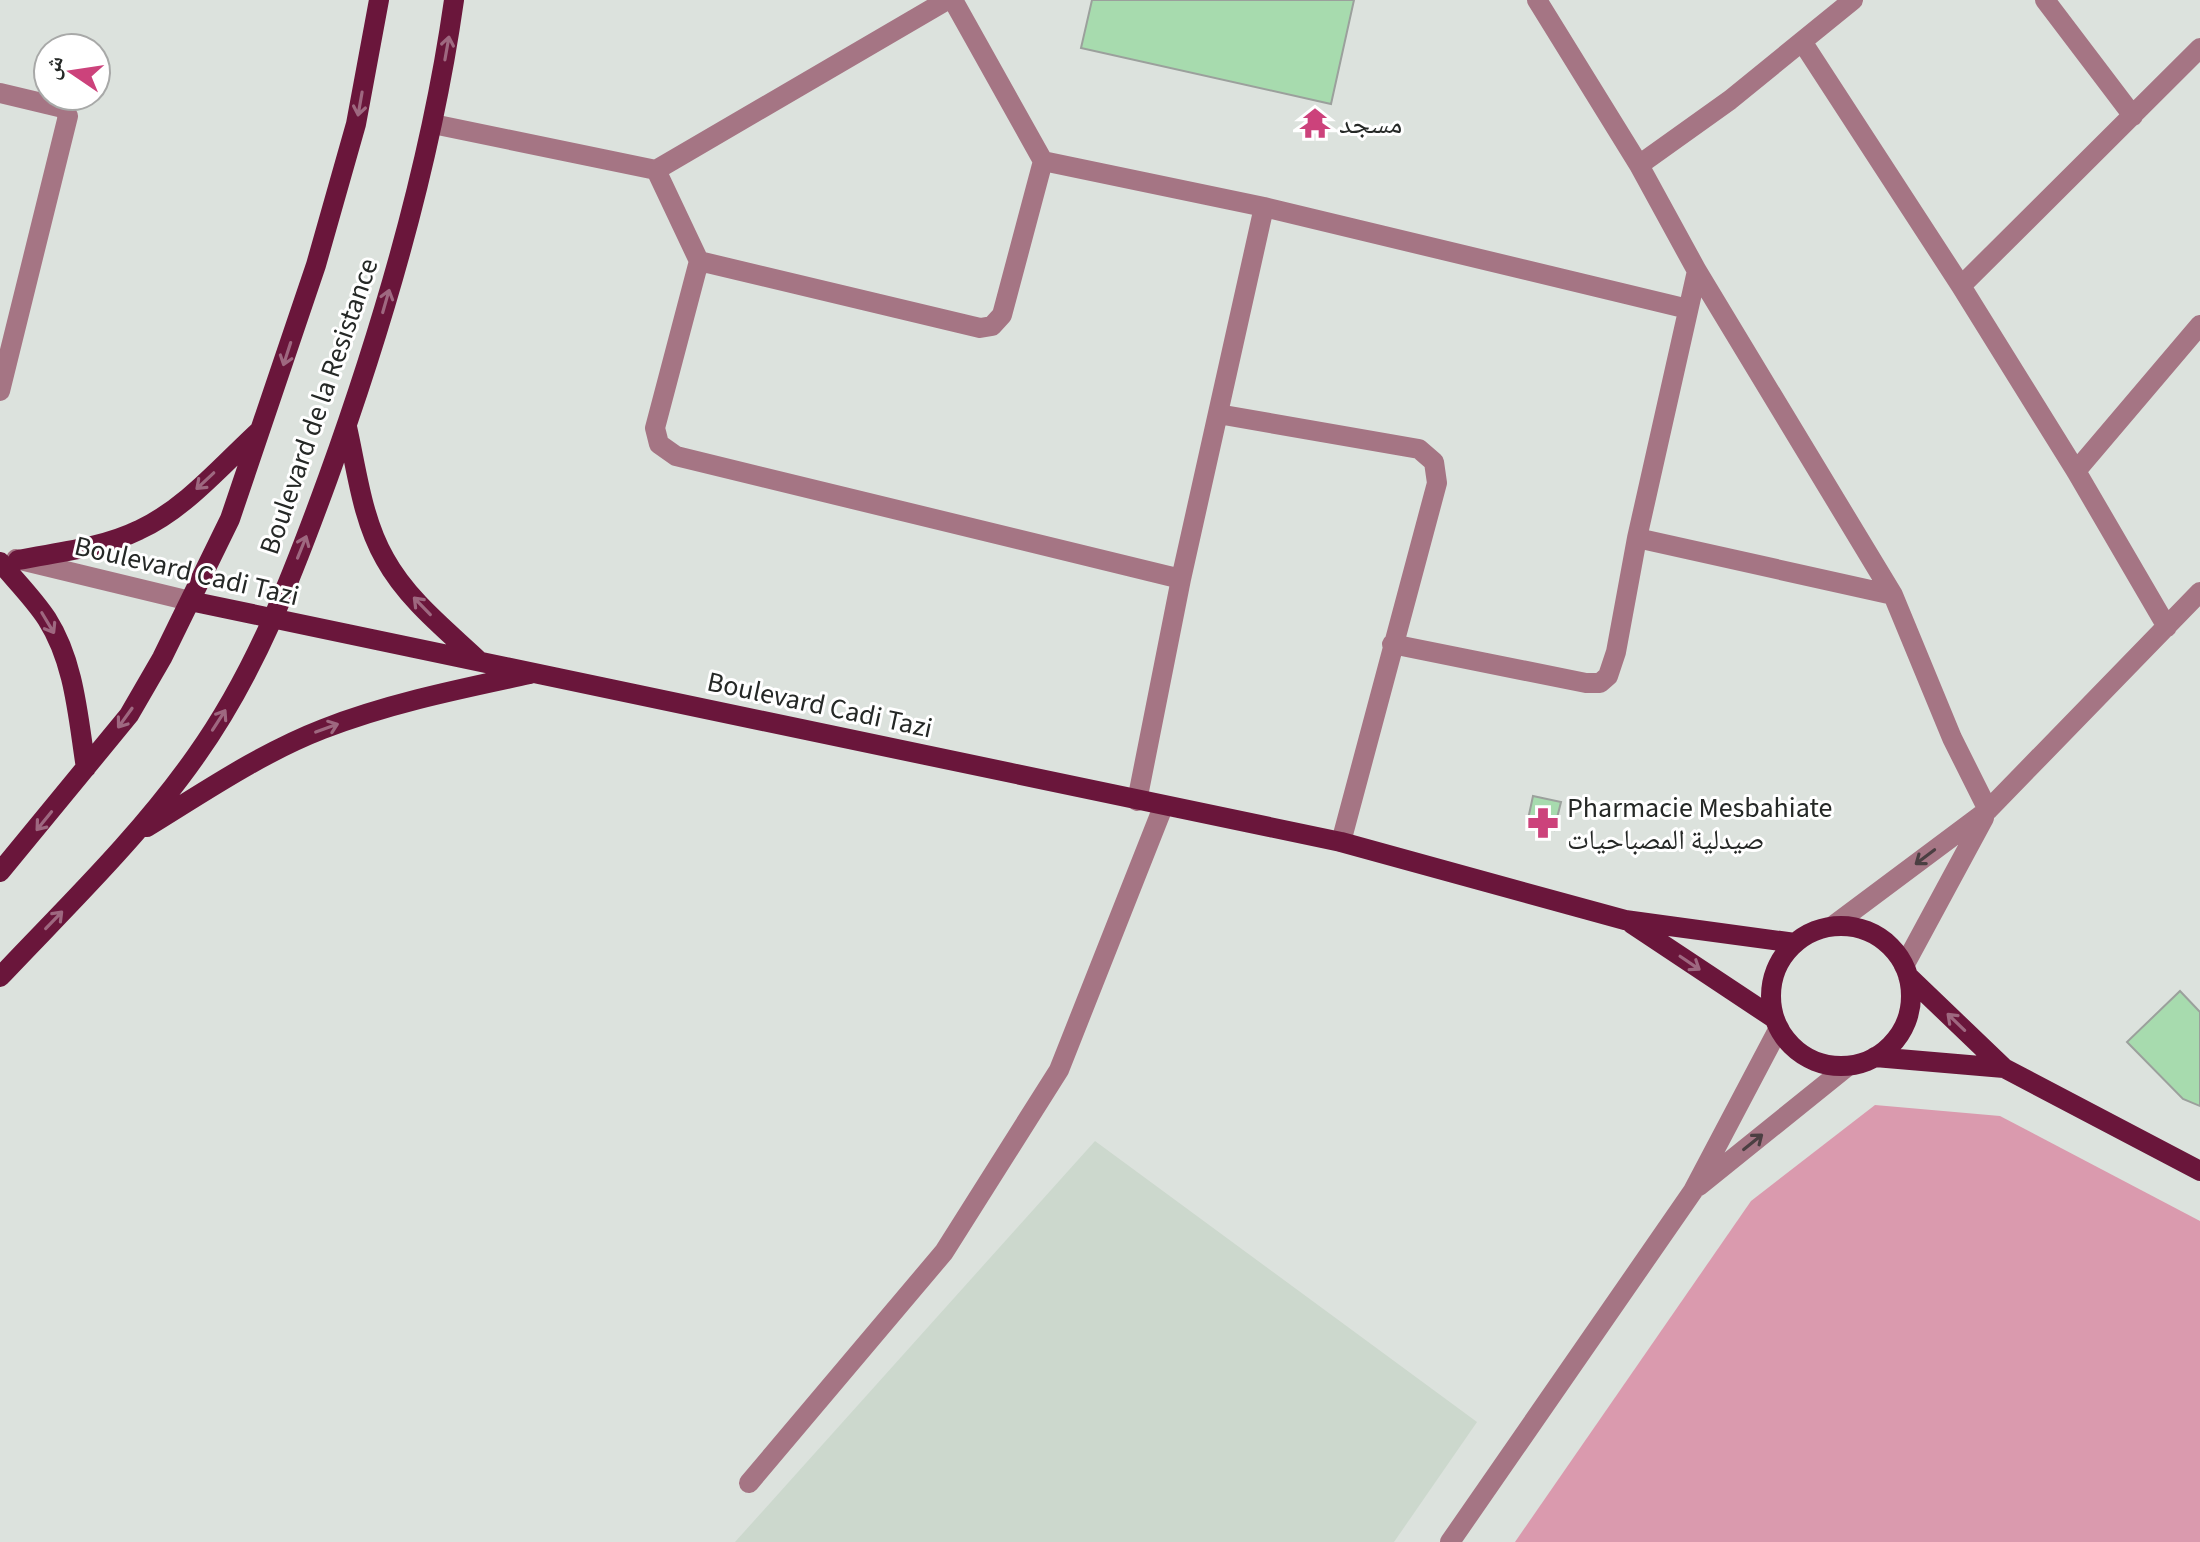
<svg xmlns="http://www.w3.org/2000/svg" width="2200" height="1542" font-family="'Source Sans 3','Noto Naskh Arabic',sans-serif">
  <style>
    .built { fill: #ccd8cd }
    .green { fill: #da9aae }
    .building { fill: #a7dbae; stroke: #9ba09c; stroke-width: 2 }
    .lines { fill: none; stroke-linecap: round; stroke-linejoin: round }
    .minor { stroke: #a57584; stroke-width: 20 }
    .major { stroke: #6a163b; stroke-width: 20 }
    .oneway { stroke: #9e6880 }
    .oneway2 { stroke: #4b3f42 }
    .labels { text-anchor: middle; stroke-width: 6; stroke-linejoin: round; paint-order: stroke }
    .poi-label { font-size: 28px; fill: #252826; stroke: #fff; text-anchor: start }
    .street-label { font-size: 28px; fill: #252826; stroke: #fff }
  </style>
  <rect width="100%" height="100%" fill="#dce2dd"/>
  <path class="built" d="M1095,1141L1477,1422L1394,1542H735Z"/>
  <path class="green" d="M1875,1105L2000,1116L2200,1221V1542H1515L1751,1201Z"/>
  <path class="building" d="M1092,0H1354L1331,104L1081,48Z
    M1533,796L1561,802L1554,830L1527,824Z
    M2180,991L2200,1012V1106L2183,1099L2127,1042Z"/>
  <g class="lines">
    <path class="minor" d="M1537,0L1639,165L1697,271L1893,595L1952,738L1988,810
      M2045,0L2133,116
      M1803,43L1961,286L2076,471L2167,627
      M0,93L63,108L68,116L0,391
      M433,124L656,170L947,0
      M1043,161L1264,207L1688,309
      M1639,165L1730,100L1853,0
      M656,170L699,261L655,428L659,444L676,456L1181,579
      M699,261L980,328L992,326L1002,315L1043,161L953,0
      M1961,286L2200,48
      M1218,414L1419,449L1434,462L1437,483L1341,842
      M2076,471L2200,325
      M1637,538L1893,595
      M16,559L190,601
      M1392,644L1586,683H1600L1608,676L1616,652L1637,538L1697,271
      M1137,801L1181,579L1264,207
      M1834,925L1988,810L2200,592
      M1904,966L1984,818
      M1699,1186L1848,1066
      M749,1483L944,1252L1059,1070L1163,807
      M1450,1542L1693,1191L1779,1028"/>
    <path class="major" d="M347,427C357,471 362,519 385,559C407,599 445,629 478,660
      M18,560C58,552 102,548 139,530C185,509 222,465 259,431
      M0,562C15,580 34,599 47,619C75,663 78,718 86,768
      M190,601L1341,842L1625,920L1795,943
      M147,827C204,792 261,753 323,729C390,703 460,689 530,674
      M0,872L129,715L162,658L230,519L316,265L356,124L379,0
      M1632,924L1775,1019
      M1771 996a70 70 0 1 1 140 0a70 70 0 1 1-140 0Z
      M1908,976L2004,1068L2200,1171
      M0,977C68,905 139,837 196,756C256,672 293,574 328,478C384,323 431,163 454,0
      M1875,1057L2004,1068"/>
  </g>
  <defs><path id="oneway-shaft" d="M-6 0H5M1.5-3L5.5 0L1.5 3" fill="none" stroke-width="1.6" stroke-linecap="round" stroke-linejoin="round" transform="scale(2)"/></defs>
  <g class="oneway">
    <use href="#oneway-shaft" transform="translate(447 48) rotate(-80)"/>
    <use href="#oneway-shaft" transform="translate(360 104) rotate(100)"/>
    <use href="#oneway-shaft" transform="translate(386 301) rotate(-74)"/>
    <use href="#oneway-shaft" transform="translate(287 354) rotate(108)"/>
    <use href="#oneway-shaft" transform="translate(205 481) rotate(137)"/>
    <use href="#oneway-shaft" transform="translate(302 547) rotate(-68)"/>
    <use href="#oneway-shaft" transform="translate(422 606) rotate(-134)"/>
    <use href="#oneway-shaft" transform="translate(48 623) rotate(59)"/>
    <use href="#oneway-shaft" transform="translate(125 718) rotate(126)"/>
    <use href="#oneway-shaft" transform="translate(219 720) rotate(-57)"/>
    <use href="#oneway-shaft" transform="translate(327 728) rotate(-20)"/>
    <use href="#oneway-shaft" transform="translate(44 821) rotate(129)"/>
    <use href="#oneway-shaft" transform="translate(54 920) rotate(-46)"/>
    <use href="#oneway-shaft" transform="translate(1690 963) rotate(34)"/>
    <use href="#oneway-shaft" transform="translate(1956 1022) rotate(-136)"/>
  </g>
  <g class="oneway2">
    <use href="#oneway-shaft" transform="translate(1925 857) rotate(143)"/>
    <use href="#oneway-shaft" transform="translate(1753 1142) rotate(-39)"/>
  </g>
  <defs>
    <symbol id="temple-bare" viewBox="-9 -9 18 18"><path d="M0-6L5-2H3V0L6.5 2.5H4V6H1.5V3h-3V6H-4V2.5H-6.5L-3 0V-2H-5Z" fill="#cc427b" stroke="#fff" stroke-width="2.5" paint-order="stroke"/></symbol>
    <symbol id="pharmacy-bare" viewBox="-9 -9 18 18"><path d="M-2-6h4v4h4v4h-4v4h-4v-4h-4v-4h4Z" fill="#cc427b" stroke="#fff" stroke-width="2.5" paint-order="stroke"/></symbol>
  </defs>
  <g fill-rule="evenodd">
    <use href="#temple-bare" x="1293" y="101" width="44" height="44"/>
    <use href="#pharmacy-bare" x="1521" y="801" width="44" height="44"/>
  </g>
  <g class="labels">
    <g class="poi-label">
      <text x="1339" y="133">مسجد</text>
      <text x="1567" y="817">Pharmacie Mesbahiate<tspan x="1567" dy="32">صيدلية المصباحيات</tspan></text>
    </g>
    <g class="street-label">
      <text transform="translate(318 406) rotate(-71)" y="10">Boulevard de la Resistance</text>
      <text transform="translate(187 570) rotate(13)" y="10">Boulevard Cadi Tazi</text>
      <text transform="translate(820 704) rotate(12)" y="10">Boulevard Cadi Tazi</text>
    </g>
  </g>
  <g transform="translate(72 72) rotate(283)"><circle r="38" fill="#ffffff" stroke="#a8a9a8" stroke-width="2"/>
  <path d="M0-6L14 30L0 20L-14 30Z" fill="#cc427b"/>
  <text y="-12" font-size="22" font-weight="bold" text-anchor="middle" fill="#252826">ش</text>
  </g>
</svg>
